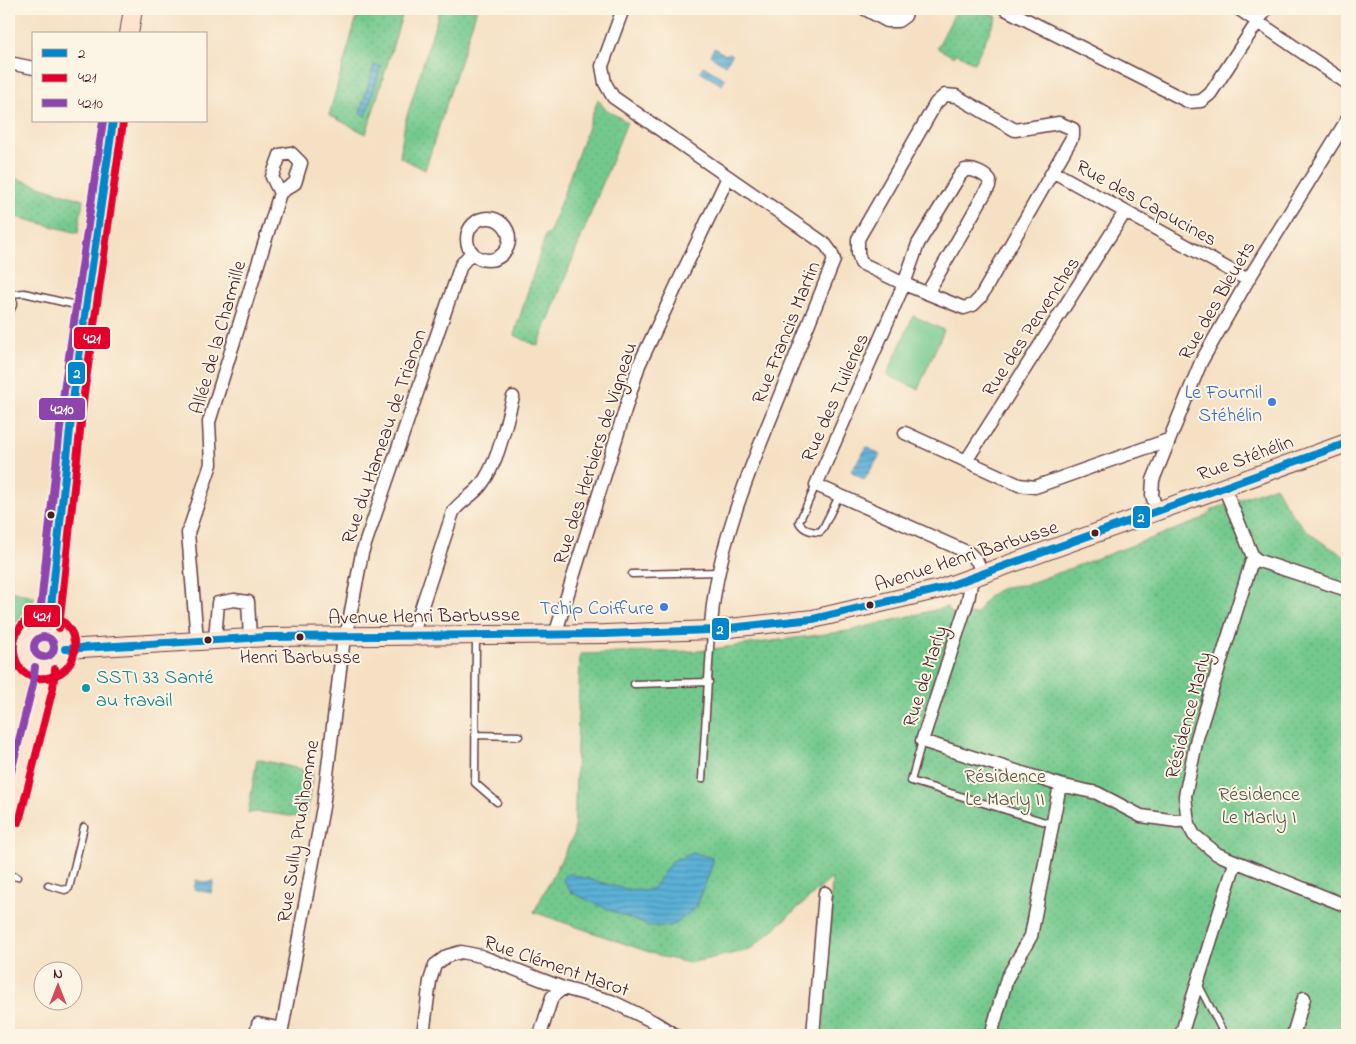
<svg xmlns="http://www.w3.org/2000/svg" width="1356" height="1044" font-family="'Indie Flower',sans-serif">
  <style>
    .grass { fill: url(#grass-dots); stroke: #5e745c }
    .park { fill: #73c98d; stroke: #5e745c }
    .water { fill: url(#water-rules); stroke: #526881 }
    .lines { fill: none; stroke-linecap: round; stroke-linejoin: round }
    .lane-casing { stroke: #643c42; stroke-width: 9 }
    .street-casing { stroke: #643c42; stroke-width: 15 }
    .secondary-casing { stroke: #643c42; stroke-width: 20 }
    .lane { stroke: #fff; stroke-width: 6 }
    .street { stroke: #fff; stroke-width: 12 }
    .secondary { stroke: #fde4d1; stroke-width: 18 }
    .bus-1-casing { stroke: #fcf5e5; stroke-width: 11 }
    .bus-2-casing { stroke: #fcf5e5; stroke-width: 11 }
    .bus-3-casing { stroke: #fcf5e5; stroke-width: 11 }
    .bus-1 { stroke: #0086cb; stroke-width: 8 }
    .bus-2 { stroke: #e4002b; stroke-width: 8 }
    .bus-3 { stroke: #8e44ad; stroke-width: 8 }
    .shop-dot { fill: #3f7fe0; stroke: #fcf5e5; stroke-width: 2 }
    .bus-dot { fill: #4a1f2b; stroke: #fcf5e5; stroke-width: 2 }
    .culture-dot { fill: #0f9aa8; stroke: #fcf5e5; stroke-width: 2 }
    .labels { text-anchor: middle; stroke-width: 4; stroke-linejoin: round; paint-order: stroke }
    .bus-label { font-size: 19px; fill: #4a1f2b; stroke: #fcf5e5 }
    .street-label { font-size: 20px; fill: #4a1f2b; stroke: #fcf5e5 }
    .shop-label { font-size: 20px; fill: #366cbe; stroke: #fcf5e5; text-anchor: end }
    .culture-label { font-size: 20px; fill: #0d838f; stroke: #fcf5e5; text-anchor: start }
    .park-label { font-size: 20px; fill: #565248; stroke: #fcf5e5 }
    .line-badge { stroke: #fcf5e5; stroke-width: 2 }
    .badge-label { font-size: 14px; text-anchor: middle; font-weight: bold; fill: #fff }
  </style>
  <defs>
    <pattern id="grass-dots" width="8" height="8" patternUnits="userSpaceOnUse" patternTransform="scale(1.25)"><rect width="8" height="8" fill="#73c98d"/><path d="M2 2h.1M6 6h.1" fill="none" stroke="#65ac7a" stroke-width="1.8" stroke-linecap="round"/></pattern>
    <pattern id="water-rules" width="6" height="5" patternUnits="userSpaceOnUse" patternTransform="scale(1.25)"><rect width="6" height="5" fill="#5bb1d7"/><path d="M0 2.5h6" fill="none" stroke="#4d8faf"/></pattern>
  </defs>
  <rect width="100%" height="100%" fill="#fcf5e5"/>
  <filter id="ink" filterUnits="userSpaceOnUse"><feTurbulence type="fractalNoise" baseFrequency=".02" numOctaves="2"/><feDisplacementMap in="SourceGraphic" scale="10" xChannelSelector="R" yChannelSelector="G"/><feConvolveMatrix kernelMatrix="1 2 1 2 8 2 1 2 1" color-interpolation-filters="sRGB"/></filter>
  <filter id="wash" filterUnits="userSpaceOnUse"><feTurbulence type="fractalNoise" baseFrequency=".0096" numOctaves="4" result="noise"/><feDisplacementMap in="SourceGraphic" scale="20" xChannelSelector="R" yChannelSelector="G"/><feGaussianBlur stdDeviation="1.12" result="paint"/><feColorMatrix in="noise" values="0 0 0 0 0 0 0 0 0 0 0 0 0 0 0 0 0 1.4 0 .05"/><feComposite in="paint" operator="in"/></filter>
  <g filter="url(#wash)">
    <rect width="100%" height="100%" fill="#f5e0c3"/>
    <path class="grass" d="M359,9H404L366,134L329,115Z
      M440,9H477L425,170L400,157L405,122Z
      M957,9H981L997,17L974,63L956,53L954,57L937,48Z
      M598,99L604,108L627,122L538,346L514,335L546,234H549Z
      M9,176L83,200L78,233L9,215Z
      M1275,486C1297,525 1308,536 1347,557V1035H823L832,878L750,950L689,963L663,957L534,912L574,835L580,654L698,651L848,631L947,607L953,615L977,614C988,592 1000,585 1025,585L1201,520L1212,510Z
      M9,591L34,596L33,610L9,629Z
      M257,759L313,772L306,818L259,812L248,813Z"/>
    <path class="park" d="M913,316L944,330L918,389L887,375Z"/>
    <path class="water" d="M714,48L726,55L728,53L732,55L725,65L710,55Z
      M374,65L381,66L366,116L360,113Z
      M703,66L725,79L722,85L700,72Z
      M867,447L880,455L864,480L851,471Z
      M694,853L712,858L713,863L697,906L676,924L669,926H648L591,902L571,892L563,879L565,875L569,874L629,890L646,891L653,888L672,861Z
      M196,880L206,883L214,881L211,893L194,889Z"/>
  </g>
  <g filter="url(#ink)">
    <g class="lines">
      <defs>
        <path id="lane" d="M11,294L24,293L84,307
          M9,313L14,303L10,293
          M816,485L799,522C803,530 812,532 820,532L823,528L839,496
          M632,574L719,572
          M476,637L475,783L497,802
          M634,684L709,682
          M475,735L519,736
          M922,741L911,781L1052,824
          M702,779L711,631
          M9,875L17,877
          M48,885L65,890L69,888L84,827
          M1198,984L1223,1032L1222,1035"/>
        <path id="street" d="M623,9L602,66L605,83L613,97L825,244L831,252L834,260C813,312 792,364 772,415C746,478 713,562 711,630
          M865,9L887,21H898L905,16L907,9
          M1005,9L1189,102L1201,101L1210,94L1266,9
          M1239,9L1347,83
          M9,63L34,68
          M945,95L956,96L1015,130L1059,123L1073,129V136L980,298L973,305L964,308L904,284L861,263L858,253V239L936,103Z
          M1054,172L1248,280
          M467 239a21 21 0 1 1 42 0a21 21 0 1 1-42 0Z
          M928,292L989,186L990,181C985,174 974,169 965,170L960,175L918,244L904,284L816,485L969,553L977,561L983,575
          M905,433L1019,485L1035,487L1168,440
          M966,461L1125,212
          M1224,487L1253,557L1259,561L1347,590
          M1157,513L1152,495L1153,480L1201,362L1248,280L1347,120
          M1253,557L1197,738L1185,796L1188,824L1194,835L1217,854L1347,906
          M972,579L968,600L922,741L1060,785L1097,793L1141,816L1177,821L1187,820
          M555,635L639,365L728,177
          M412,636L453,512C460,501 473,496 481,485C499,461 505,426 513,397
          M215,639L218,603L234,600L248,602L250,638
          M197,640L188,533L211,464L209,422L280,193L295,183L301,163L291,153L280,155L272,177L280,193
          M256,1035L258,1024L282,1029
          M281,1035L323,807L344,637L348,627L362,553L461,265L472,252
          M423,1035L430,981L435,965L447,956L461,952L481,956L563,988L611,1001L654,1022L675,1035
          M540,1035L552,997L563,988
          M813,1035L825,893
          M991,1035L1007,978L1031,936L1060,785
          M1181,1035L1235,863
          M1293,1035L1304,998"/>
        <path id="secondary" d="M129,34L133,9
          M23 647a21 21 0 1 1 42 0a21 21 0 1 1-42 0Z
          M49,626C58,579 58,530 63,483C78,362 93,241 113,121
          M65,649L267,637L605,634L711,630L813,619L940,589L1347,443
          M9,820L43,686L45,668"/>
      </defs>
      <use href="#lane" class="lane-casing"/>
      <use href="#street" class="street-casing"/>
      <use href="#secondary" class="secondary-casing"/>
      <use href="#lane" class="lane"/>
      <use href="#street" class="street"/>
      <use href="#secondary" class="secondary"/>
      <defs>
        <path id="bus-1" d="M49,626L74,392L113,121
          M65,649L267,637L605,634L711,630L813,619L940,589L1347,443"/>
        <path id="bus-2" d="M59,628L84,394L123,123
          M44,678C7,682 3,622 38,616C78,608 91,670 47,678
          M19,822L53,688L55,669"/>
        <path id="bus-3" d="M39,624L64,391L103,121
          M34 647a10 10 0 1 1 20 0a10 10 0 1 1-20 0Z
          M9,780L33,684L35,667"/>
      </defs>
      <use href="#bus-1" class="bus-1-casing"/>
      <use href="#bus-2" class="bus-2-casing"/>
      <use href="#bus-3" class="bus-3-casing"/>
      <use href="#bus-1" class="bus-1"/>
      <use href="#bus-2" class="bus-2"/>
      <use href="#bus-3" class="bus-3"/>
    </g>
  </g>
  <g class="shop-dot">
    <circle cx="1272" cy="402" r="5"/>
    <circle cx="664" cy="607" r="5"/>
  </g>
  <g class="bus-dot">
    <circle cx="51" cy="515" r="4.5"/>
    <circle cx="1095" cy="533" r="4.5"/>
    <circle cx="870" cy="605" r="4.5"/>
    <circle cx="300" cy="637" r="4.5"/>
    <circle cx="208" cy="640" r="4.5"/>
  </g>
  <circle class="culture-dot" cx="86" cy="688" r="5"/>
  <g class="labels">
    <g class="bus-label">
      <text x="300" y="663">Henri Barbusse</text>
    </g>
    <g class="street-label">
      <text transform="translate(1147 202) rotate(29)" y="7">Rue des Capucines</text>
      <text transform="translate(1216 300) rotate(-60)" y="7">Rue des Bleuets</text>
      <text transform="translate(1030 326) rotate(-57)" y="7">Rue des Pervenches</text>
      <text transform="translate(785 332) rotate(-68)" y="7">Rue Francis Martin</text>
      <text transform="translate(217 337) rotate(-74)" y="7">Allée de la Charmille</text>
      <text transform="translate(834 397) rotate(-66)" y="7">Rue des Tuileries</text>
      <text transform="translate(383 436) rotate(-71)" y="7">Rue du Hameau de Trianon</text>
      <text transform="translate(594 453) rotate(-72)" y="7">Rue des Herbiers de Vigneau</text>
      <text transform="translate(1245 457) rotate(-20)" y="7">Rue Stéhélin</text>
      <text transform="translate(966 555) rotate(-18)" y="7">Avenue Henri Barbusse</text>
      <text transform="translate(424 615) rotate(-1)" y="7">Avenue Henri Barbusse</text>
      <text transform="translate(924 676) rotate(-72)" y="7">Rue de Marly</text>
      <text transform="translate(1187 715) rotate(-75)" y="7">Résidence Marly</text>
      <text transform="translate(297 831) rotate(-81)" y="7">Rue Sully Prud'homme</text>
      <text transform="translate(557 965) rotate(19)" y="7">Rue Clément Marot</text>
    </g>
    <g class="shop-label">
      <text x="1262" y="398">Le Fournil<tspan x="1262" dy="23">Stéhélin</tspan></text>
      <text x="654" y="614">Tchip Coiffure</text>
    </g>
    <g class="culture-label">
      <text x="96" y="683">SSTI 33 Santé<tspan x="96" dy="23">au travail</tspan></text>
    </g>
    <g class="park-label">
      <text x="1005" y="782">Résidence<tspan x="1005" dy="23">Le Marly II</tspan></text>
      <text x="1259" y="800">Résidence<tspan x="1259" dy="23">Le Marly I</tspan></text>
    </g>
  </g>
  <g class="line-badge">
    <rect x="73" y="326" width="38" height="24" rx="5" fill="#e4002b"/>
    <rect x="67" y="361" width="19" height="24" rx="5" fill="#0086cb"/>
    <rect x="38" y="397" width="48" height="24" rx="5" fill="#8e44ad"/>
    <rect x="1132" y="505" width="19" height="24" rx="5" fill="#0086cb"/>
    <rect x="23" y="604" width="38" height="24" rx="5" fill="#e4002b"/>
    <rect x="711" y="617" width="19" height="24" rx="5" fill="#0086cb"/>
  </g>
  <g class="badge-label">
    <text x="92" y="343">421</text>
    <text x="77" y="378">2</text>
    <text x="62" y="414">4210</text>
    <text x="1141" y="522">2</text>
    <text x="42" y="621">421</text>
    <text x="720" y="634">2</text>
  </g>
  <rect width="1356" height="1044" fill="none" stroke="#fcf5e5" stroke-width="30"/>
  <rect x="32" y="32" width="175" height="90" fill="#fcf5e5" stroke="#b59f9b"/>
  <rect x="42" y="49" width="25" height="8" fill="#0086cb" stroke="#b59f9b"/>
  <text x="78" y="58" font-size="15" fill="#4a1f2b">2</text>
  <rect x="42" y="74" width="25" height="8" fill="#e4002b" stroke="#b59f9b"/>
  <text x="78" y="82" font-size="15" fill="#4a1f2b">421</text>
  <rect x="42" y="99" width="25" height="8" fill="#8e44ad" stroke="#b59f9b"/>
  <text x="78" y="108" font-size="15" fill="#4a1f2b">4210</text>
  <g transform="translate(58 986)"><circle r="24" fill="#fcf5e5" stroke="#b59f9b"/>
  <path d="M0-4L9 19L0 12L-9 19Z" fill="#d1495b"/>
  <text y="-8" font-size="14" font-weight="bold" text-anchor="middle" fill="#4a1f2b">N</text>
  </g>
</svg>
